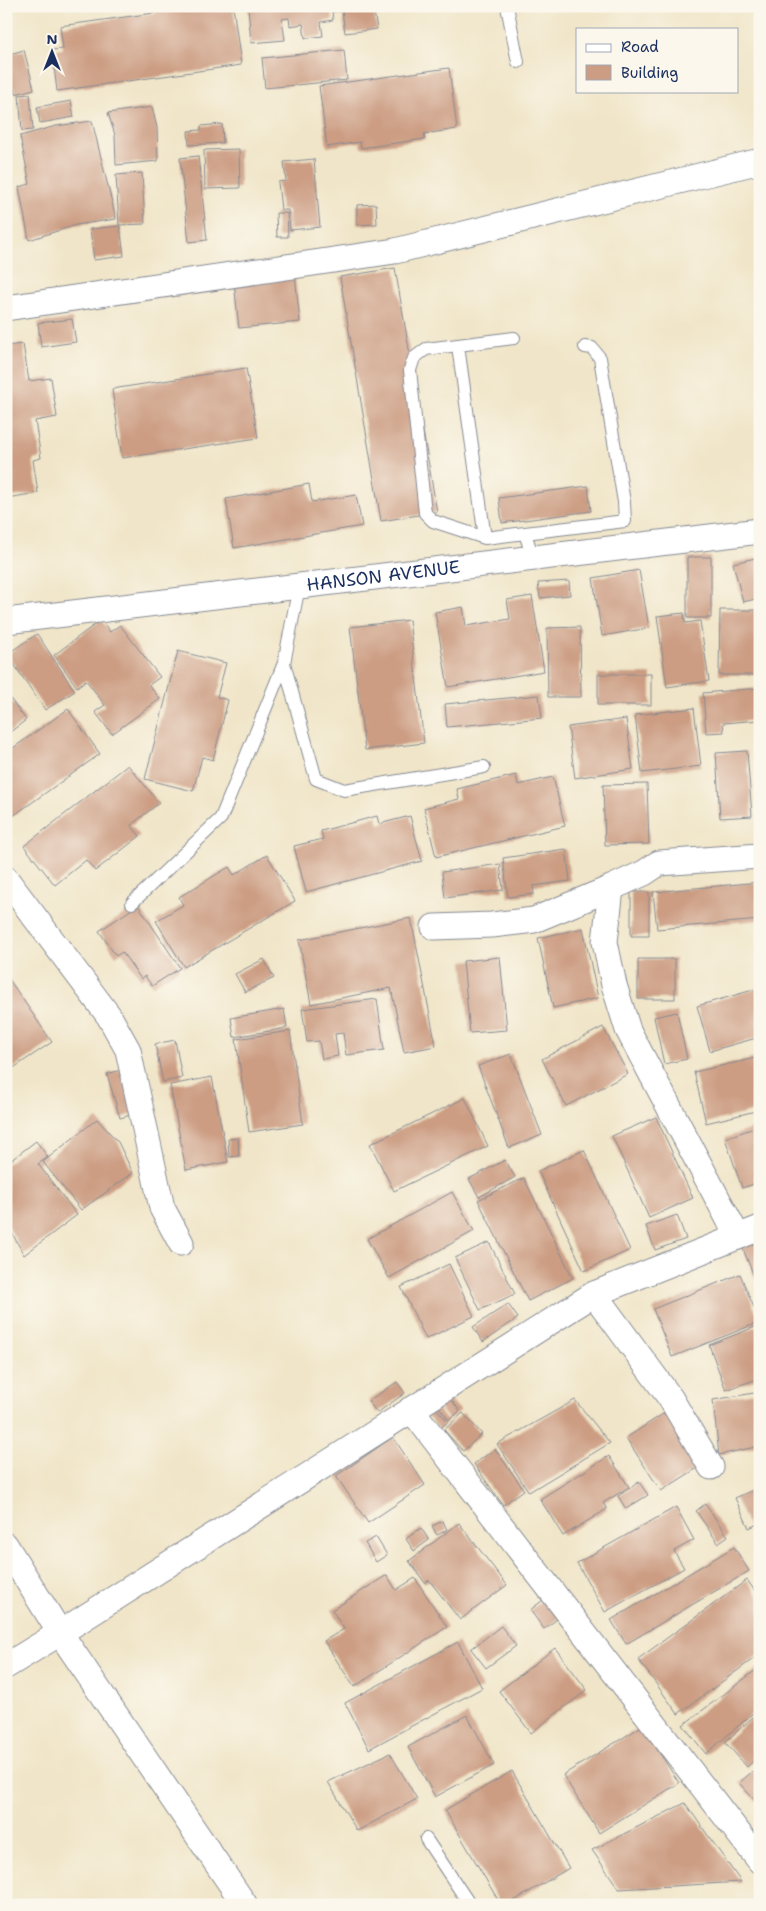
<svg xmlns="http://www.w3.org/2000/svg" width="766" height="1911" font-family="'Shantell Sans',sans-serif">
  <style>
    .building { fill: #cc9d83 }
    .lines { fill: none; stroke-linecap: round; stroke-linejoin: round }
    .service-casing { stroke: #868a93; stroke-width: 14 }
    .minor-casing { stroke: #868a93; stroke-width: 27 }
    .service { stroke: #fff; stroke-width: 12 }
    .minor { stroke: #fff; stroke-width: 25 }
    .labels { text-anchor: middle; stroke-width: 4; stroke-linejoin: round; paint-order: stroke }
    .street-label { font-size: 18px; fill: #1b2f5e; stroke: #fbf7ec }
  </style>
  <rect width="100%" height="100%" fill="#fbf7ec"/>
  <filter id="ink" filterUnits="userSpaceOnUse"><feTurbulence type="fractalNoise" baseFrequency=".02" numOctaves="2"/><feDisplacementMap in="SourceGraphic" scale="10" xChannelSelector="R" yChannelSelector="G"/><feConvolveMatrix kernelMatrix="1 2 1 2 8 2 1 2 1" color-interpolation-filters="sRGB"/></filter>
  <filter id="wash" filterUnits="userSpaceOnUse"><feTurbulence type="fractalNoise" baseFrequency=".0096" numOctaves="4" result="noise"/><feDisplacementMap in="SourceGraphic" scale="20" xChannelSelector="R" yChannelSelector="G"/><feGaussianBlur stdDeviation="1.12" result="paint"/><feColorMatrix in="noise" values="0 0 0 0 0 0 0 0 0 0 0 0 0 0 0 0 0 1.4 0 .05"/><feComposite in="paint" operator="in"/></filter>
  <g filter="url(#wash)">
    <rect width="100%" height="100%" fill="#f0e5c8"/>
    <g id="blocks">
      <path class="building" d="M161,6H233L241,65L57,91L52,50L63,49L60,26L154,13Z
        M248,6H373L377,29L345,33L342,11L332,12L333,20L321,22L323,36L305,38L303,24L290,26L289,18L282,19L285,40L251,43Z
        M24,50L34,89L16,94L13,86L6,87V55Z
        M344,50L347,80L265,88L262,58Z
        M449,68L457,129L424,134L425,139L361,148L360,142L327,147L319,86Z
        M30,94L33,130L22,131L19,95Z
        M71,101L74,117L40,123L37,107Z
        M152,107L157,128L158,161L116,165L115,135L108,113Z
        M92,121L116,219L76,225L29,240L19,187L30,184L20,136L56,126Z
        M222,124L223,143L189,145L188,131L201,130V126Z
        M239,149L240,188L205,189L204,150Z
        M198,156L207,240L189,242L180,158Z
        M314,159L320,227L290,230L288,210H281L278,182L286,181L284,162Z
        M142,173L145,224L119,225L116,175Z
        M376,204L377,224L357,225V205Z
        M276,213H287L288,237H277Z
        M120,226L124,256L94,260L90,229Z
        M395,268L437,512L381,521L340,277Z
        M295,275L300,322L239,328L234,282Z
        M72,319L76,342L41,347L38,323Z
        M23,344L29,381L51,378L57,417L35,421L41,458L33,460L38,493L6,498V346Z
        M246,368L258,438L122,458L112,389Z
        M309,484L312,502L356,495L362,526L234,548L226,499Z
        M588,486L591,511L502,523L499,498Z
        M687,557H711V618H687Z
        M760,557V598L743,602L733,563Z
        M639,570L649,628L602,636L593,578Z
        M569,581L570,595L540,598L538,583Z
        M532,596L544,671L448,687L435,612L463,607L466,626L510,619L507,600Z
        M720,610H760V675H719Z
        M684,613L685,623L700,621L709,681L667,687L657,616Z
        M101,620L110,632L120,625L160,677L149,685L160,699L112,734L95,712L105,705L86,680L77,687L54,655Z
        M409,620L424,743L365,750L350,627Z
        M580,627L581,697H548L547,628Z
        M37,634L75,691L45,710L7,654Z
        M178,651L226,663L217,697L228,700L213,760L202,757L193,791L145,779Z
        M598,674H651V705H598Z
        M760,688V720L723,723L724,732L706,733L703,693Z
        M6,693L26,720L10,732L6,727Z
        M539,695L542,718L447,727L445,704Z
        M694,708L701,766L642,773L635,715Z
        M68,709L100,754L6,821V753Z
        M626,719L633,769L575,778L568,727Z
        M747,751L752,816L720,818L716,753Z
        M128,765L159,803L131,825L140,836L95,871L86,860L55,885L24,846Z
        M516,775L518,785L553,777L565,826L436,857L424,808L459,799L457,789Z
        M647,784L649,844L605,845L603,785Z
        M377,816L379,824L410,816L422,861L306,892L294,846L323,839L321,831Z
        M566,849L570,881L533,886L534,894L508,897L503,858Z
        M267,855L295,901L184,967L156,921L183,905L179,897L229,867L234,875Z
        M500,864L503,890L445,898L442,872Z
        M760,882V920L657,929L653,892Z
        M631,892H649V936H631Z
        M138,905L180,968L152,986L145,976L141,979L122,952L116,956L99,931Z
        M411,918L436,1046L404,1052L391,988L311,1004L299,940Z
        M583,928L598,998L553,1008L538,938Z
        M500,957L507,1030L470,1033L463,961Z
        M264,959L274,978L245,992L235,974Z
        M638,959H675V999H638Z
        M6,975L52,1042L6,1073Z
        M760,988V1037L710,1051L697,1006Z
        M377,999L384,1050L346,1055L343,1033L335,1034L338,1056L322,1059L319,1041L307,1042L302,1009Z
        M284,1009L287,1028L234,1037L231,1018Z
        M677,1012L687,1059L664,1064L654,1017Z
        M603,1027L628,1074L566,1106L542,1059Z
        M290,1031L303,1124L249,1132L236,1039Z
        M175,1040L182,1078L163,1082L155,1044Z
        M511,1054L542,1135L509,1148L478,1066Z
        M760,1057V1110L706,1123L694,1072Z
        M128,1068L141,1112L120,1118L107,1074Z
        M212,1077L228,1162L186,1170L170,1085Z
        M465,1098L488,1146L394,1191L370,1144Z
        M656,1117L693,1198L649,1218L612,1136Z
        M97,1119L118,1142L133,1173L81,1210L43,1162Z
        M760,1126V1182L742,1188L725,1138Z
        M238,1138L239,1156L229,1157L228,1139Z
        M36,1141L48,1157L38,1164L77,1215L24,1255L6,1222V1164Z
        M584,1150L630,1250L584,1271L538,1171Z
        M505,1160L515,1177L479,1197L469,1179Z
        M524,1178L573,1278L528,1301L478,1200Z
        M452,1192L474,1231L389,1278L367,1239Z
        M677,1215L686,1239L655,1250L646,1226Z
        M760,1236V1280L756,1281L741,1244Z
        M489,1242L515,1294L480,1310L455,1258Z
        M449,1264L474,1316L426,1339L401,1287Z
        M740,1274L760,1322L672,1357L653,1309Z
        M508,1304L518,1318L483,1342L473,1327Z
        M760,1325V1378L726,1390L709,1345Z
        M397,1382L405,1393L377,1413L368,1401Z
        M760,1392V1446L719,1455L713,1400Z
        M449,1397L460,1411L449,1420L438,1406Z
        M575,1400L610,1443L529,1492L497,1444Z
        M436,1408L448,1422L439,1429L427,1415Z
        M669,1410L704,1464L661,1491L626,1438Z
        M463,1413L482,1434L463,1451L444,1430Z
        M393,1437L425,1485L368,1523L336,1476Z
        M495,1449L524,1490L503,1505L474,1464Z
        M609,1456L629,1487L603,1503L607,1509L563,1536L540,1499Z
        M639,1482L648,1495L626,1509L618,1496Z
        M760,1487V1523L749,1528L735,1498Z
        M705,1504L728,1536L718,1543L696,1511Z
        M676,1507L694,1540L674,1551L684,1568L605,1612L577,1563Z
        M443,1521L447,1530L437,1535L432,1526Z
        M459,1523L507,1585L460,1620L429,1580L425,1583L409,1561Z
        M421,1528L429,1540L414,1551L406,1539Z
        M376,1537L387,1555L376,1562L365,1543Z
        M734,1547L749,1571L626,1644L611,1620Z
        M387,1575L396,1590L415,1578L447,1627L354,1687L324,1641L344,1629L332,1610Z
        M747,1580L760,1598V1654L678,1714L638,1659Z
        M547,1597L561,1616L544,1629L530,1610Z
        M501,1626L516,1646L486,1668L471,1649Z
        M458,1642L482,1688L369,1749L345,1703Z
        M555,1648L587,1690L531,1733L499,1691Z
        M760,1667V1707L706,1754L683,1725Z
        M760,1711V1755L747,1767L725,1742Z
        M467,1715L494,1765L435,1797L408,1747Z
        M642,1726L679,1783L599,1833L563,1775Z
        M390,1753L417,1799L357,1831L328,1782Z
        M760,1765V1806L739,1783Z
        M512,1771L569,1868L507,1905H501L445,1810Z
        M685,1803L741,1882L619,1889L592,1850Z"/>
    </g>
  </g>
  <g filter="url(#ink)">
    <use href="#blocks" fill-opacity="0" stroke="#868a93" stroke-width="1"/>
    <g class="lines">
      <defs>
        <path id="service" d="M507,6L518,62
          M514,338L426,349L414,358L410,370L425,513L433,521L485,538L525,533
          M458,346L485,538
          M533,558L525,533L625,521L624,502L600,358L592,348L585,347
          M284,663L316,779L344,790L484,767
          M132,903L221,818L284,663L299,586
          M426,1839L470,1905"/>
        <g id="minor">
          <path d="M6,308L395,251L760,161"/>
          <path id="s1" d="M6,621L760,531"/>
          <path d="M6,879L109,1016L128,1050L162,1208L181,1243"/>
          <path d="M611,888L605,942L614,985L628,1030L738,1237"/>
          <path d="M434,927L492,925L534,920L611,888L644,873L659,863L760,856"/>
          <path d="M594,1294L671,1399L711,1467"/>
          <path d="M411,1409L760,1861"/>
          <path d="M6,1546L60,1633L245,1905"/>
          <path d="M6,1666L60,1633L594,1294L760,1228"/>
        </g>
      </defs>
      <use href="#service" class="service-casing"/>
      <use href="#minor" class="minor-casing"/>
      <use href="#service" class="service"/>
      <use href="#minor" class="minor"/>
    </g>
  </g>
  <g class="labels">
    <g class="street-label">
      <text dy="6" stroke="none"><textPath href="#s1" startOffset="380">HANSON AVENUE</textPath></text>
    </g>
  </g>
  <rect width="766" height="1911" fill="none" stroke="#fbf7ec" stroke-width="25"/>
  <rect x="576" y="28" width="162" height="65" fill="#fbf7ec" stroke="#a1a7b3"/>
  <rect x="586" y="44" width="25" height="8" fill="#ffffff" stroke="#a1a7b3"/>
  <text x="621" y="52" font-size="15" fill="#1b2f5e">Road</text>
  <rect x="586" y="65" width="25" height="15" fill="#cc9d83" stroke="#a1a7b3"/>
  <text x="621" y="78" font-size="15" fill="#1b2f5e">Building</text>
  <g transform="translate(52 52)" stroke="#fbf7ec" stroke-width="4" paint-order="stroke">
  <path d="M0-4L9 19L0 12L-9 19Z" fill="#1b2f5e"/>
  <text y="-8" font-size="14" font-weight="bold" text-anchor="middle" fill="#1b2f5e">N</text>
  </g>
</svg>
